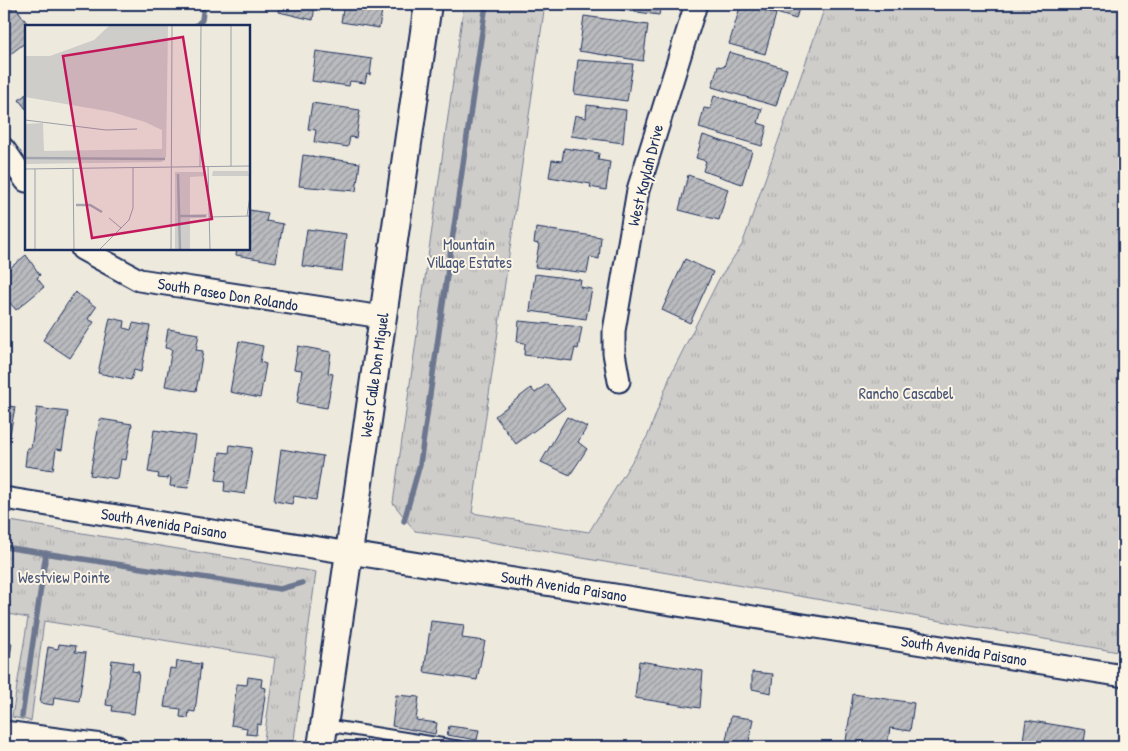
<svg xmlns="http://www.w3.org/2000/svg" width="1128" height="751" font-family="'Patrick Hand',sans-serif">
  <style>
    .park { fill: url(#park-tufts); stroke: #757e94 }
    .lines { fill: none; stroke-linecap: round; stroke-linejoin: round }
    .stream { stroke: #6c778f; stroke-width: 5.5 }
    .building { fill: url(#building-hatch); stroke: #1b2f5e }
    .service-casing { stroke: #1b2f5e; stroke-width: 14 }
    .minor-casing { stroke: #1b2f5e; stroke-width: 25 }
    .tertiary-casing { stroke: #1b2f5e; stroke-width: 30 }
    .service { stroke: #fcf5e5; stroke-width: 10 }
    .minor { stroke: #fcf5e5; stroke-width: 21 }
    .tertiary { stroke: #fcf5e5; stroke-width: 26 }
    .labels { text-anchor: middle; stroke-width: 4; stroke-linejoin: round; paint-order: stroke }
    .street-label { font-size: 16px; fill: #1b2f5e; stroke: #fcf5e5 }
    .park-label { font-size: 16px; fill: #485679; stroke: #fcf5e5 }
    .inset-river { fill: none; stroke: #a2a7af; stroke-width: 2.5 }
    .inset-road { fill: none; stroke: #9a9faa; stroke-width: 1 }
    .view { fill: #c2185b; fill-opacity: 0.15; stroke: #c2185b; stroke-width: 2.5 }
    .inset-edge { fill: none; stroke: #1b2f5e; stroke-width: 2.5 }
  </style>
  <defs>
    <pattern id="park-tufts" width="24" height="20" patternUnits="userSpaceOnUse" patternTransform="scale(1.25)"><rect width="24" height="20" fill="#cfcdca"/><path d="M3 7l-1-3M5 7V3M7 7l1-3M15 17l-1-3M17 17v-4M19 17l1-3" fill="none" stroke="#b1b0b0"/></pattern>
    <pattern id="building-hatch" width="6" height="6" patternUnits="userSpaceOnUse" patternTransform="scale(1.25)"><rect width="6" height="6" fill="#babbbe"/><path d="M-1 1l2-2M0 6l6-6M5 7l2-2" fill="none" stroke="#96989e"/></pattern>
  </defs>
  <rect width="100%" height="100%" fill="#eee9dd"/>
  <filter id="ink" filterUnits="userSpaceOnUse"><feTurbulence type="fractalNoise" baseFrequency=".02" numOctaves="2"/><feDisplacementMap in="SourceGraphic" scale="10" xChannelSelector="R" yChannelSelector="G"/><feConvolveMatrix kernelMatrix="1 2 1 2 8 2 1 2 1" color-interpolation-filters="sRGB"/></filter>
  <g filter="url(#ink)">
    <path class="park" d="M464,4H545L472,513L589,532L648,435L671,374L719,279L742,245L826,4H1124V653L468,538L415,531L393,503Z
      M4,520L316,572L293,747H263L275,658L44,621L31,721L12,717L28,618L4,613Z"/>
    <g class="lines">
      <path class="stream" d="M196,26L202,20L204,4
        M404,521L420,464L486,4
        M4,547L280,589L302,583
        M22,716L46,553"/>
    </g>
    <path class="building" d="M280,4H315L313,20L279,12Z
      M344,4H383L379,28L341,22Z
      M609,4H661L659,15L608,8Z
      M741,4L776,14L765,54L729,44Z
      M764,4H800L796,19L763,9Z
      M15,6L29,26H26V42L4,59V15Z
      M584,16L648,25L643,61L579,51Z
      M316,51L372,59L370,75L367,74L365,83L350,81L349,86L312,81Z
      M729,52L787,69L776,106L712,87L718,66L724,67Z
      M578,60L633,64L627,101L574,94Z
      M26,94V109L19,100Z
      M714,96L762,109L758,123L767,126L762,146L699,128L704,108L710,109Z
      M312,103L360,110L356,138L350,137L348,147L314,142L316,130L308,129Z
      M587,105L626,110L623,143L571,136L575,115L586,118Z
      M703,135L752,151L742,184L703,171L706,161L696,158Z
      M564,148L599,153L598,160L610,162L606,190L590,187L591,184L549,177L552,160L562,161Z
      M303,155L360,163L356,191L299,186Z
      M688,175L728,189L719,220L679,210Z
      M249,210L268,213L266,221L283,224L276,262L236,255L237,249H249Z
      M536,228L601,237L599,259L590,257L587,273L535,267L539,244L534,243Z
      M307,229L346,234L342,271L302,266Z
      M26,255L40,275L37,278L44,287L16,310L10,303L7,306L4,301V273Z
      M685,259L713,272L690,323L662,310Z
      M535,274L581,280L580,287L592,289L586,319L530,311Z
      M75,292L96,307L88,319L94,322L70,358L43,340Z
      M110,318L125,321L124,328L131,330L133,323L150,326L141,372L134,370L131,380L98,373Z
      M519,321L582,327L578,349L575,348L572,361L524,355L525,343L517,342Z
      M168,329L199,334L196,350L203,351L196,391L165,386L172,349L165,348Z
      M239,341L263,346L260,362L266,364L260,398L230,392Z
      M298,346L331,352L328,373L333,374L327,408L297,403L302,370L294,369Z
      M547,384L565,408L516,444L495,416L531,388L535,393Z
      M4,405L15,407L5,461H4Z
      M37,408L68,412L62,450L56,449L53,470L25,466L27,448H31Z
      M567,417L587,427L578,442L587,449L570,475L541,462Z
      M100,419L132,424L126,460L121,459L118,479L90,475Z
      M154,430L196,436L188,488L170,486L171,478L168,476V479L158,478L159,474L148,472Z
      M230,445L252,448L245,494L224,491L225,481L216,480L220,452L229,453Z
      M281,449L323,456L316,500L294,496L292,504L274,501Z
      M431,621L464,625L462,638L485,641L477,680L424,672Z
      M4,642L12,643L5,688H4Z
      M59,644L76,646L75,652L86,653L79,701L54,697L53,705L40,703L48,647L58,649Z
      M112,660L133,663L132,671L139,672L134,714L112,711L113,706L106,705Z
      M177,661L201,664L195,712L189,711L188,718L180,717L181,709L164,707L170,668L176,669Z
      M639,661L703,671L700,708L635,698Z
      M752,672L773,674L771,693L752,689Z
      M248,677L262,679L261,687L266,688L261,725L257,724L256,735L246,734L247,728L231,725L237,684L247,685Z
      M853,694L914,703L910,731L890,728L887,747L846,741Z
      M396,695L419,697L416,720L437,723L435,734L392,726Z
      M731,716L753,719L748,747L725,745Z
      M1026,720L1086,730L1083,747H1022Z
      M449,726L479,730L477,740L447,735Z"/>
    <g class="lines">
      <defs>
        <path id="service" d="M325,725L461,747"/>
        <path id="minor" d="M4,149L26,181
          M82,249L139,280L382,317
          M619,381L614,353V331L638,190L696,4
          M4,498L1124,676
          M4,732L117,747"/>
        <path id="tertiary" d="M321,747L428,4"/>
      </defs>
      <use href="#service" class="service-casing"/>
      <use href="#minor" class="minor-casing"/>
      <use href="#tertiary" class="tertiary-casing"/>
      <use href="#service" class="service"/>
      <use href="#minor" class="minor"/>
      <use href="#tertiary" class="tertiary"/>
    </g>
  </g>
  <g class="labels">
    <g class="street-label">
      <text transform="translate(645 175) rotate(-76)" y="6">West Kaylah Drive</text>
      <text transform="translate(228 294) rotate(9)" y="6">South Paseo Don Rolando</text>
      <text transform="translate(374 375) rotate(-82)" y="6">West Calle Don Miguel</text>
      <text transform="translate(164 523) rotate(9)" y="6">South Avenida Paisano</text>
      <text transform="translate(564 586) rotate(9)" y="6">South Avenida Paisano</text>
      <text transform="translate(964 650) rotate(9)" y="6">South Avenida Paisano</text>
    </g>
    <g class="park-label">
      <text x="469" y="250">Mountain<tspan x="469" dy="18">Village Estates</tspan></text>
      <text x="906" y="399">Rancho Cascabel</text>
      <text x="64" y="583">Westview Pointe</text>
    </g>
  </g>
  <g transform="translate(25 25)">
    <rect width="225" height="225" fill="#eee9dd"/>
    <path d="M85,0H143L141,132L137,137L0,139V99L18,98L19,126L137,124V105L120,97L87,87L0,72V31H25L69,15ZM188,146H223L224,151H187ZM150,147H180L181,151L165,152V190L182,189L181,192L165,193V225H150Z" fill="#cfcdca"/>
    <path class="inset-river" d="M0,133L140,134M153,149L155,225M51,180H65L77,187M154,191H181"/>
    <path class="inset-road" d="M0,95L81,105L112,104M206,141V0M175,142L176,0M183,142L185,225M0,144L225,141M10,144V225M48,144L49,225M222,191L225,171M184,192L225,191M84,193L96,203M74,225L104,195L108,183V143M146,225L147,0"/>
    <path class="view" d="M158,12L187,194L67,213L38,31Z"/>
    <rect width="225" height="225" class="inset-edge"/>
  </g>
  <rect width="1128" height="751" fill="none" stroke="#fcf5e5" stroke-width="20"/>
  <rect x="10" y="10" width="1108" height="731" fill="none" stroke="#1b2f5e" stroke-width="2" filter="url(#ink)"/>
</svg>
